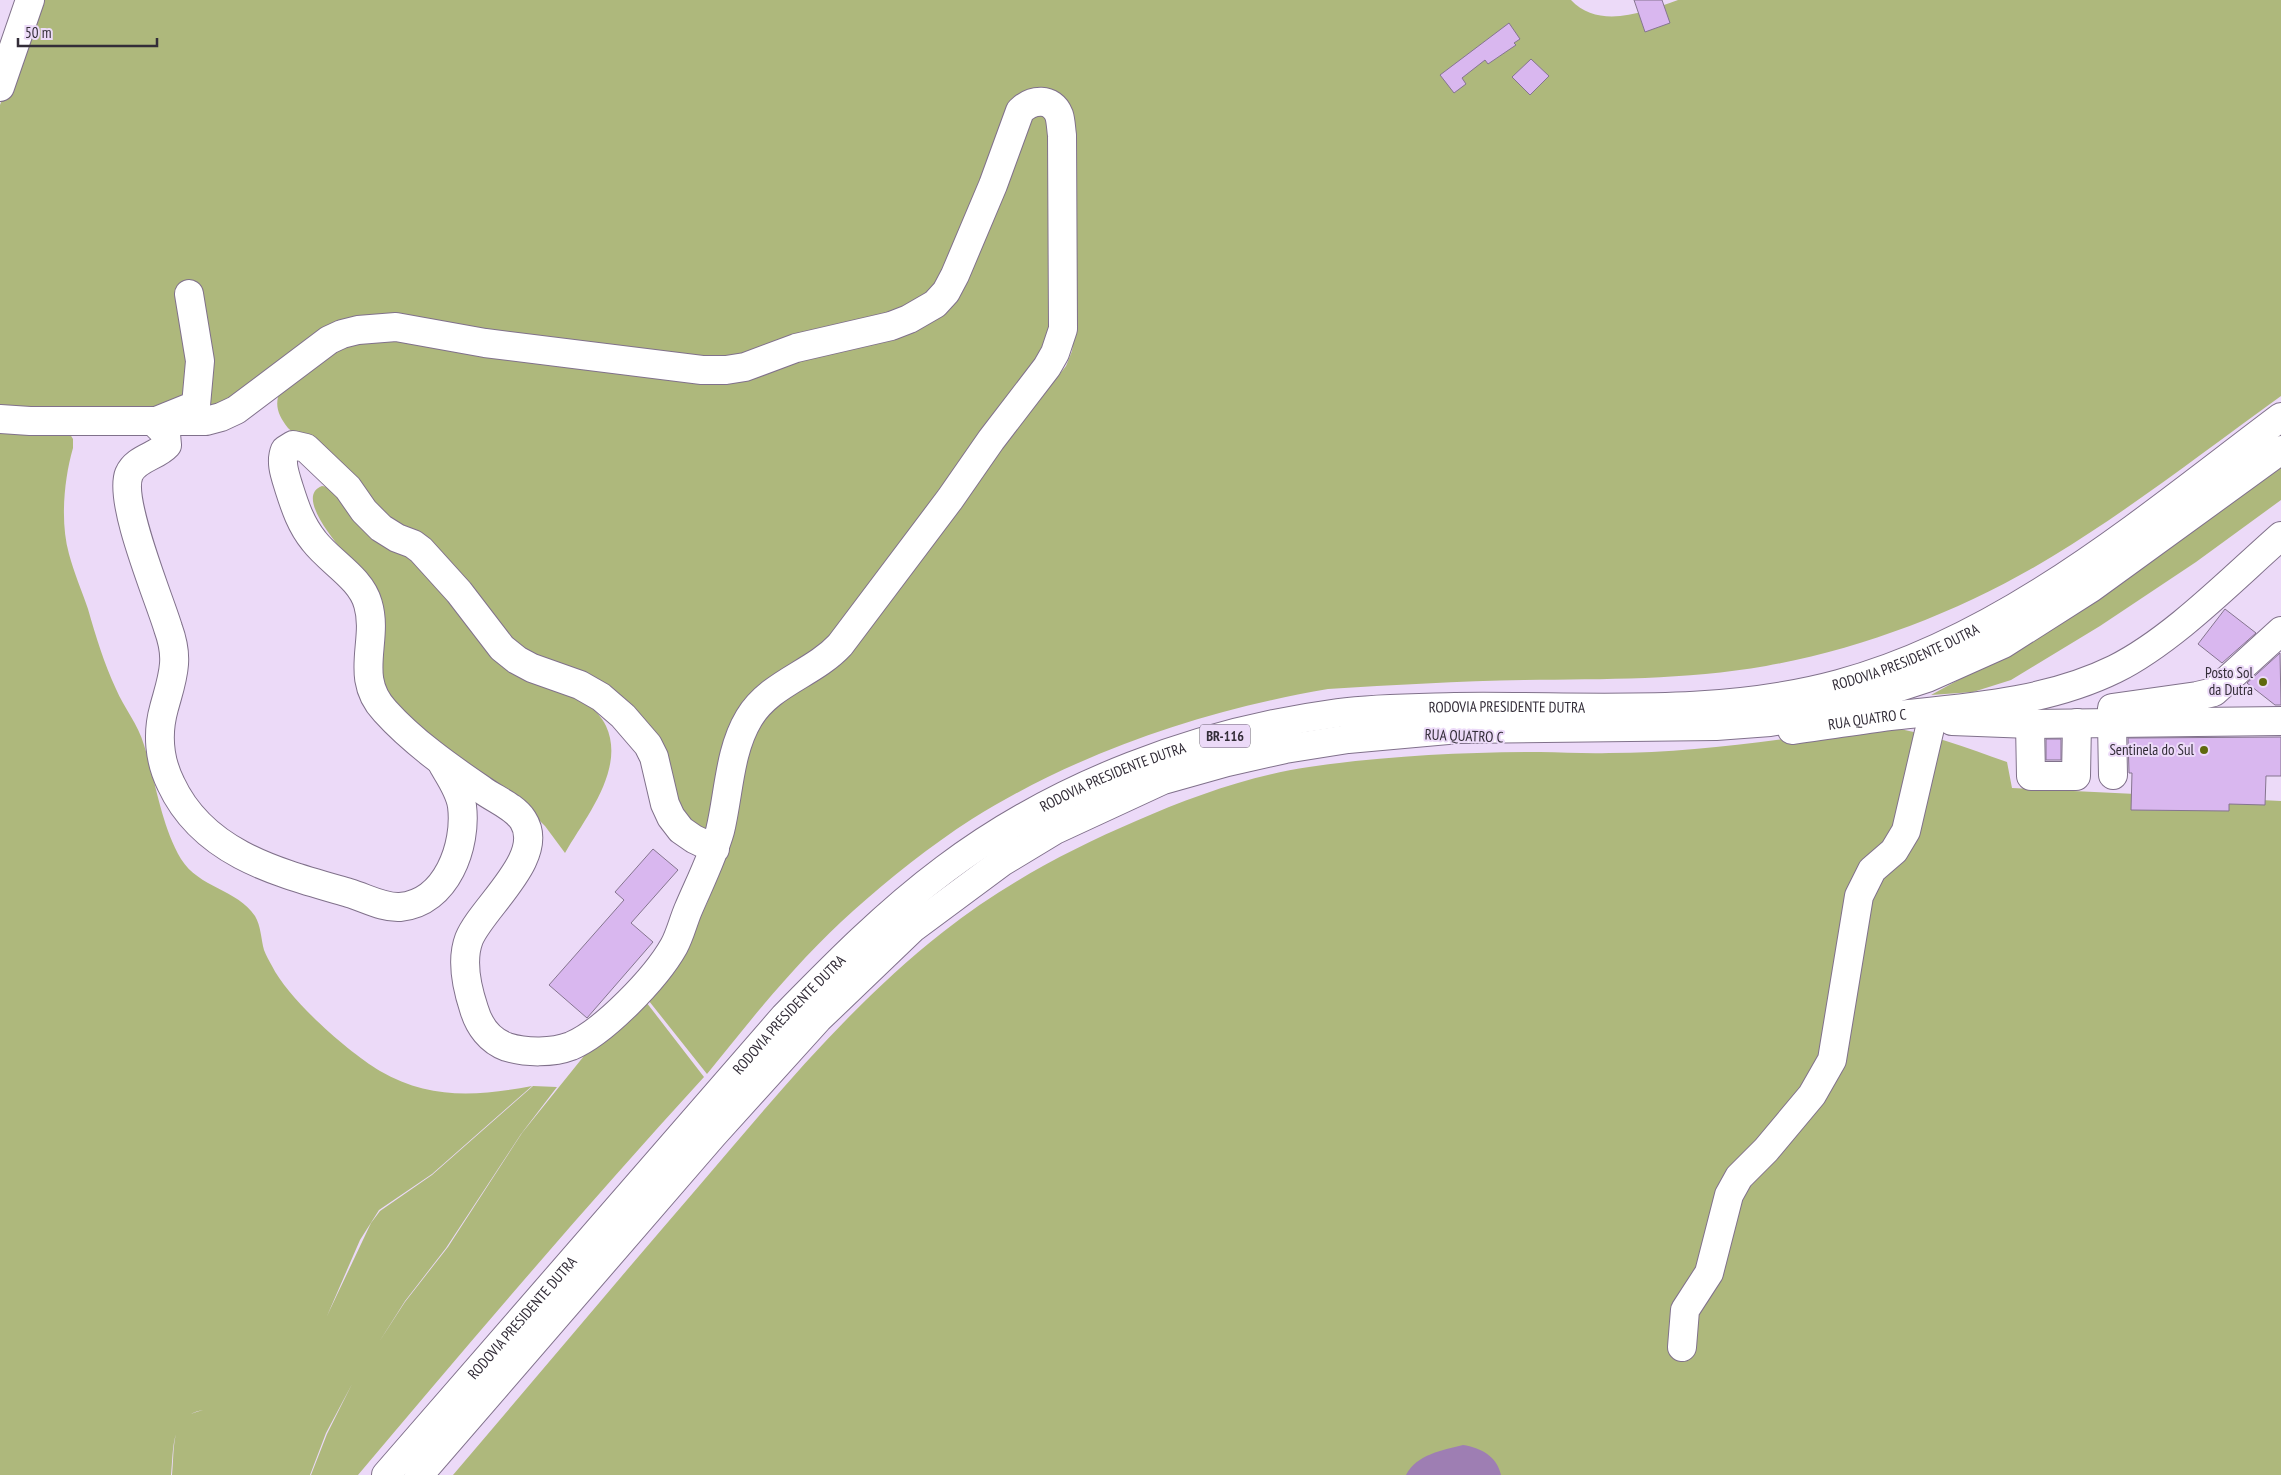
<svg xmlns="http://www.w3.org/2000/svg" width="2281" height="1475" font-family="'PT Sans Narrow',sans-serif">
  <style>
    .green { fill: #aeb87c }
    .water { fill: #9e7eb3 }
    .building { fill: #d9b7ef; stroke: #85758f }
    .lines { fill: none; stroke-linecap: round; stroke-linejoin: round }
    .minor-casing { stroke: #80718b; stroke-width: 30 }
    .highway-casing { stroke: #80718b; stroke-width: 30 }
    .minor { stroke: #fff; stroke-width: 28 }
    .highway { stroke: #fff; stroke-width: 28 }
    .poi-dot { fill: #5f690d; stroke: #ecdaf8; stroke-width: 2 }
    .labels { text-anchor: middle; stroke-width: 4; stroke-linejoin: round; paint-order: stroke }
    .shield { fill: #ecdaf8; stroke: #6a6172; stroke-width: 1 }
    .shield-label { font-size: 14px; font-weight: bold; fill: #332d38 }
    .street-label { font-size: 15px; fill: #332d38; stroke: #ecdaf8 }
    .poi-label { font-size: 15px; fill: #332d38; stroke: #ecdaf8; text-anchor: end }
  </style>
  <rect width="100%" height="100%" fill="#ecdaf8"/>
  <path class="green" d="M37,0H1571C1599,30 1645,12 1678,0H2281V396C2206,450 2132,508 2053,556C1966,609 1866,648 1766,666C1685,680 1605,679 1524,680C1459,681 1393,685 1328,689C1205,710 1079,752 972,819C930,846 890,878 853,911C798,960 753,1017 707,1074L645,996L691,936L707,903L723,860L755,723L888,595L1066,366L1072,351L1075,329L1071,114L1036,91L953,259L931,291L898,311L715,363L378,322L213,409L0,411V105Z
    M1038,112L1049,119V332L1045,347L835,639L766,686L711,842L687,828L663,755L531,661L288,428C277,414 274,404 281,388L361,335L688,372L915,322L1024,125Z
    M0,425L68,431L73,439V448C64,479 60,522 69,554C74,573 82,591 88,609C96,637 104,663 116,689C124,708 138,724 144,745C156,782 161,825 181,859C199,888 237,889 255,916C261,926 261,939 264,950C266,955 269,961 272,966C289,1000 347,1051 380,1071C430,1100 478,1096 532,1086L432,1174L379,1210L360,1240L327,1316L313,1337L327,1316L371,1223L380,1211L432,1175L533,1086L557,1087L521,1134L446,1248L405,1301L379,1342L405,1302L448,1247L522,1133L592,1046L643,998L704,1077C585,1207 471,1341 358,1475H311L327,1434L352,1384L326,1433L310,1475H172C174,1459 172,1433 182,1420C187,1414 197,1412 203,1410C170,1415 174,1449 171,1475H0Z
    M2281,461V500L2196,562L2100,626L2011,680L1973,692L1931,695L2011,651Z
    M322,486L328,487L390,542L589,704C595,711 602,717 606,726C626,769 585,818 565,853L545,826L536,817C506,794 475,772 445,749C433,740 415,731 406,719C399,710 386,695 383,684C373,654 396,621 377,592C367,576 286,499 322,486Z
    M1883,726C1926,732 1967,748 2007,762L2012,788L2281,801V1475H453C535,1379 616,1282 699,1186C775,1097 850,1005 943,932C1001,886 1068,850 1136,821C1191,797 1249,776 1309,767C1385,756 1464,752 1540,752C1563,752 1586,754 1609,753C1701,753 1793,737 1883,726Z"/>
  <path class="water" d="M1463,1445C1481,1448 1497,1456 1501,1475H1406C1416,1455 1442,1450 1463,1445Z"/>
  <path class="building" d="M1634,0H1662L1670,23L1645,32Z
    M1509,23L1520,39L1514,43L1516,45L1488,64L1485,60L1462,78L1466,84L1454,93L1440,75Z
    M1531,59L1549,76L1530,95L1512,77Z
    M2225,609L2256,633L2222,663L2198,644Z
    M2280,653L2281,705H2275L2247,683Z
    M2281,737V776H2266L2265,805L2229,804V811L2131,810L2132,773H2129L2128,738Z
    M2046,739H2061V760H2046Z
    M653,849L678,870L631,923L653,942L587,1018L549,985L624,900L615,892Z"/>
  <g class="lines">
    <defs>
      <g id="minor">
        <path d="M0,87L30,0"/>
        <path d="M189,294L200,361L196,405L154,422L166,434L167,445C156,457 136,458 129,474C118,501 159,598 168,628C172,639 175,652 174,664C173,679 168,693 164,708C157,733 159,760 171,784C204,855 280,873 349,893C366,898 383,908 400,907C447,903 467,845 462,806C460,791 450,777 443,765"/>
        <path d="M0,419L30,421H206L221,417L236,410L329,340L342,334L358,330L396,327L485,343L702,370H726L745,367L796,348L891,326L909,319L935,304L946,292L955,275L993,185L1020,111C1032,99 1052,97 1059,115C1061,121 1061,129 1062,135L1063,329L1055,353L1047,367L991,440L950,499L840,645C813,674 770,683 749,718C729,751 729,794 720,831C712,859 699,884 688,910C683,922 680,935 674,946C656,978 604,1032 571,1046C553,1053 526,1053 507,1047C490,1041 479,1026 474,1009C467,988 461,960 469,939C482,907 547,857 523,820C514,806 494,799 481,789C447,766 412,741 385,711C353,677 379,641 368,604C361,578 330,562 314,541C301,525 295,507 289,488C285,475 280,462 285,450L293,445L306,448L348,488L364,511L381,528L397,538L413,544L421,550L459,592L502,648L517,660L532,668L580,685L601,697L623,716L648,745L654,757L665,804L671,817L681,830L694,839L715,849"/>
        <path d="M2112,708L2197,696L2214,692L2281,631"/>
        <path d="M1952,721L2030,724L2281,721"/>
        <path d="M2112,723L2113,775"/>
        <path d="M2030,724L2031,776H2076L2077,723"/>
        <path id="s1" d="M1792,730C1825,726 1857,720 1890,716C1965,708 2046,703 2115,669C2173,640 2232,579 2281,536"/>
        <path d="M1682,1347L1685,1310L1709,1273L1729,1195L1739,1177L1766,1150L1812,1095L1832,1060L1859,896L1872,870L1894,851L1906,831L1932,719"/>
      </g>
      <g id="highway">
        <path id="s2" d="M386,1475L784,1017C835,965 886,913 945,869C1058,784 1198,732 1338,713C1376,708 1416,708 1455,707C1583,705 1714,718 1839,684C2006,639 2145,519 2281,417"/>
        <path d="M419,1475L713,1135L818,1019L913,928L1002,862L1055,830L1163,780L1227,762L1285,749L1348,739L1459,729L1716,726L1770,722L1817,714L1927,678L2003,644L2091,588L2281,450"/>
      </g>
    </defs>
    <use href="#minor" class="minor-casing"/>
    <use href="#highway" class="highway-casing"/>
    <use href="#minor" class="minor"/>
    <use href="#highway" class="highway"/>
  </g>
  <g class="poi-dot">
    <circle cx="2263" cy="682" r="5"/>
    <circle cx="2204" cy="750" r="5"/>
  </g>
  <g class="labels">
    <rect class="shield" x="1200" y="724.5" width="50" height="23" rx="4"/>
    <g class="shield-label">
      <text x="1225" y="741">BR-116</text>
    </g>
    <g class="street-label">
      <text dy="5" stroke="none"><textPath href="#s2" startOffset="1828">RODOVIA PRESIDENTE DUTRA</textPath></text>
      <text dy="5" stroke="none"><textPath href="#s2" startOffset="1422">RODOVIA PRESIDENTE DUTRA</textPath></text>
      <text dy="5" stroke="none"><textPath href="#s1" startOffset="76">RUA QUATRO C</textPath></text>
      <text transform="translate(1464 736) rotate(2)" y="5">RUA QUATRO C</text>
      <text dy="5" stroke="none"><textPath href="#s2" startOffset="1018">RODOVIA PRESIDENTE DUTRA</textPath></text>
      <text dy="5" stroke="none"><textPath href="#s2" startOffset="612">RODOVIA PRESIDENTE DUTRA</textPath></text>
      <text dy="5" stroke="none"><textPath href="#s2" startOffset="208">RODOVIA PRESIDENTE DUTRA</textPath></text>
    </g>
    <g class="poi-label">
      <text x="2253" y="678">Posto Sol<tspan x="2253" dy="17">da Dutra</tspan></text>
      <text x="2194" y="755">Sentinela do Sul</text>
    </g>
  </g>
  <path d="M18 38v8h139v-8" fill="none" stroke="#332d38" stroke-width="2.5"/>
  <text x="25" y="38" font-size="15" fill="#332d38" stroke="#ecdaf8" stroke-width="4" paint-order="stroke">50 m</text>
</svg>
